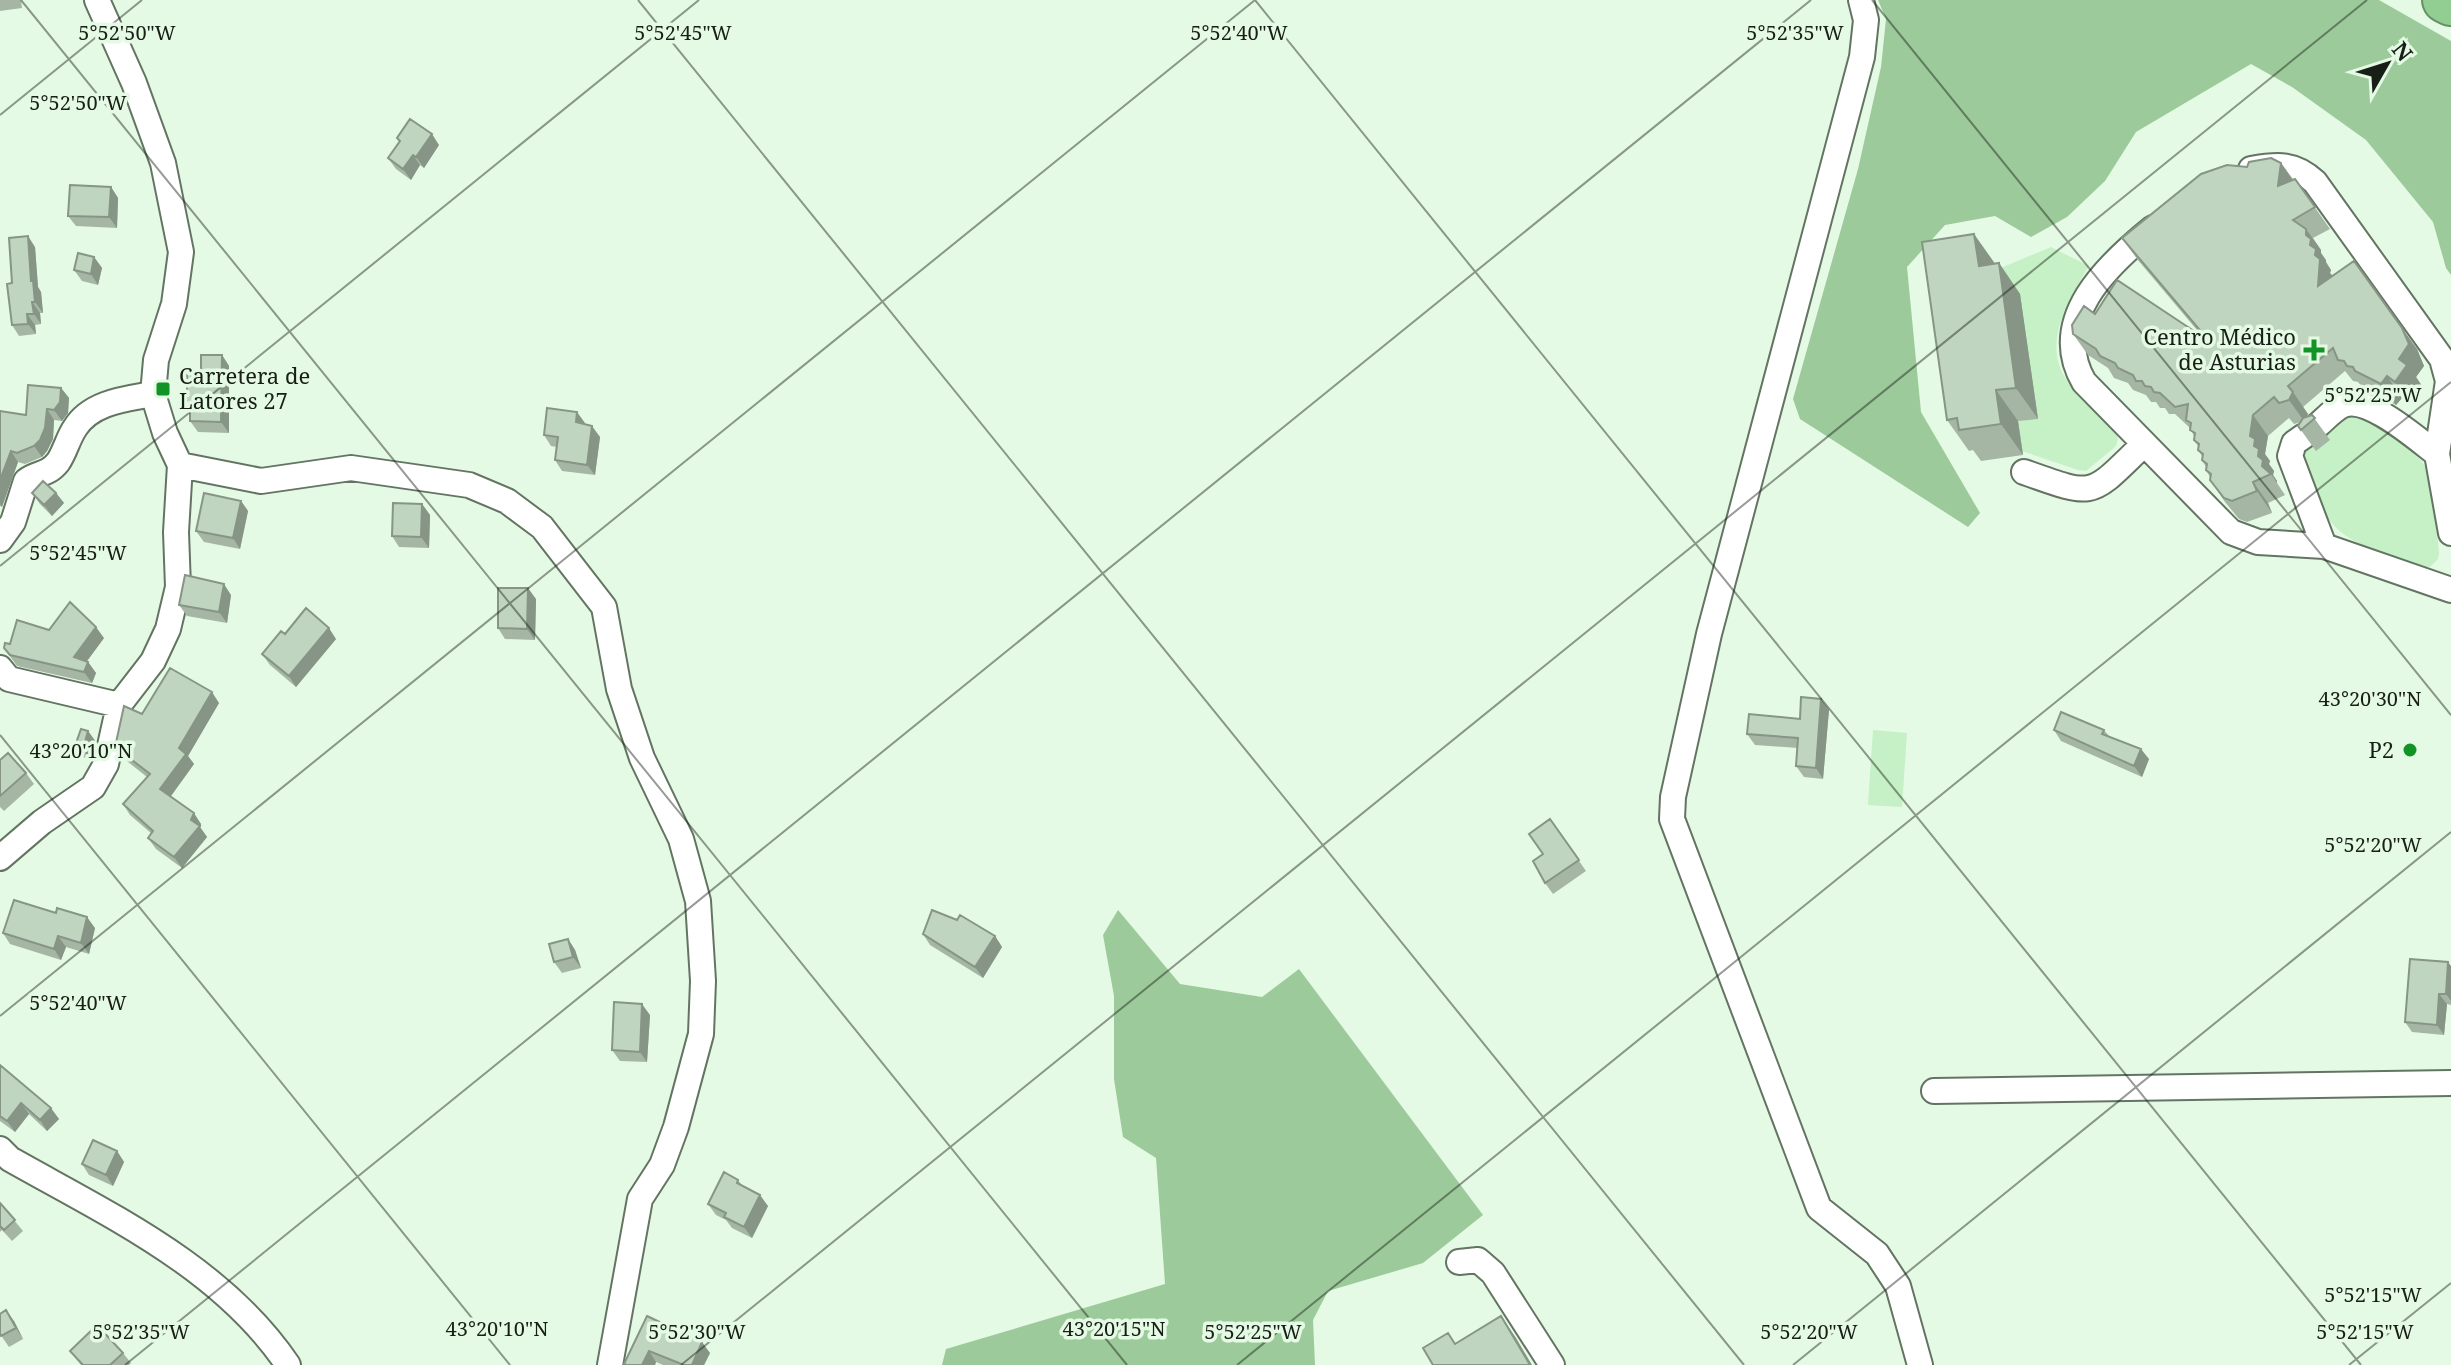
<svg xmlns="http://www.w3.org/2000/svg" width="2451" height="1365" font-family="'Noto Serif',serif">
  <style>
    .green { fill: #c6f0c5 }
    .forest { fill: #9cca9b }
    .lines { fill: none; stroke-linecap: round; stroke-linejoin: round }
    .minor-casing { stroke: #637562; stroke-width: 28 }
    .motorway-casing { stroke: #679067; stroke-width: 48 }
    .minor { stroke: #fff; stroke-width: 24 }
    .motorway { stroke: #92cd92; stroke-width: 44 }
    .wall { fill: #a5b7a4 }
    .shaded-wall { fill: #869586 }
    .building { fill: #c0d5bf; stroke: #869586; stroke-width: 2 }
    .ticks { fill: none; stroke: #181f17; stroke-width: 2; stroke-opacity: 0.45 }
    .poi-dot { fill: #129325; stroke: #e5fae4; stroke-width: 3 }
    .labels { text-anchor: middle; stroke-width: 7; stroke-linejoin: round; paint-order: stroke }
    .poi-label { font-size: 22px; fill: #181f17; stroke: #e5fae4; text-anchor: end }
    .ticks-label { font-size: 20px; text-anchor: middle; fill: #181f17; stroke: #e5fae4; stroke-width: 7; stroke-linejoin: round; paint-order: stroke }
  </style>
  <rect width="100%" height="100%" fill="#e5fae4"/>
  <path class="green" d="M2051,247L2089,266C2069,298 2040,345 2068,382C2081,400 2100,415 2116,432L2118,439L2116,446L2086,471L2078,470L2022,451L1996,270Z
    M2346,415C2379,416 2419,447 2431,478L2439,553L2438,559L2430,567C2415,568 2401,560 2387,555C2324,533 2322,514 2302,455L2305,448Z
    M1873,730L1907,733L1902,807L1868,805Z"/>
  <path class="forest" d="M1878,0H2379L2451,41V275L2446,268L2433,222L2366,140L2292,87L2251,64L2136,132L2105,181L2067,217L2031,237L1995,216L1945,225L1907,267L1921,412L1980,513L1968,527L1800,419L1793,399L1858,169L1881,67L1886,19Z
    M1118,910L1180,984L1262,997L1299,969L1483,1215L1423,1263L1328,1291L1313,1320L1315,1365H942L946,1349L1165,1284L1156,1158L1123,1137L1114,1079V996L1103,935Z"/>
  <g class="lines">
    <defs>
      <path id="minor" d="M1861,0L1866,20L1862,57L1709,634L1673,797L1672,819L1819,1208L1877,1254L1898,1286L1920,1365
        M2251,169C2278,164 2295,163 2315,182L2442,359L2448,381L2437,454L2451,533
        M2153,228C2107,265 2048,320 2084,382L2231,532L2258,542L2324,546L2451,590
        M2318,425C2325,419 2334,409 2343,405C2368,395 2417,439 2437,454
        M2304,436L2294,443L2290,456L2324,546
        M180,465L261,481L351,468L469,485L507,501L542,527L604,607L619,689L642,758L681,839L698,901L703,981L701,1034L676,1127L662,1165L640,1199L610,1365
        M2024,472C2097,498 2089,497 2144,444
        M0,540L13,522L26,481C37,472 47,476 58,462C65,452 68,438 75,428C91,402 126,399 153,394
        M0,668L9,679L119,705
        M0,858L42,822L93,787L106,764L119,705L153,661L168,629L178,587L176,532L180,465L165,433L153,394L156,360L174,304L181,252L163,163L134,83L97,0
        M1934,1091L2451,1083
        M0,1149L10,1159C109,1215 222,1267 288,1365
        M1459,1262L1478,1260L1493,1273L1552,1365"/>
      <path id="motorway" d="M2445,0L2451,3"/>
    </defs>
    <use href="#minor" class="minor-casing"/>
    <use href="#motorway" class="motorway-casing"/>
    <use href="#minor" class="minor"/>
    <use href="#motorway" class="motorway"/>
  </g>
  <path class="wall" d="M0,0H21L22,8L0,11Z
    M397,138L439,145L424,168L420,165L411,180L396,169L388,158L399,142Z
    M2281,163L2293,179H2295L2330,229L2313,238L2321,250V253L2331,270L2330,273L2417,349L2424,366L2416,377L2422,386L2410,403L2402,398L2396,405L2370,392L2367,388L2362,387L2358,382L2353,381L2345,371L2303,407L2308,414L2306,417L2312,415L2330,440L2316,451L2298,426L2301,422L2294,424L2289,418L2268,436L2265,454L2270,461L2269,464L2274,471L2273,475L2277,481V483L2285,495L2268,503L2272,513L2247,522L2239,519L2225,502L2210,480V477L2206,470V467L2202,460V456L2198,450V446L2194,440V436L2190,428L2175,414H2169L2165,408H2160L2156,402H2151L2146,395L2133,390L2128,383L2114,378L2108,368L2088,355L2073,334L2095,314L2202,336L2137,259L2122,238L2247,167Z
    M111,187L118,198L117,228L76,226L68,216Z
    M35,247L38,287L41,292L43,313H40L41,324L35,325L36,334L19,336L12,325V283Z
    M94,257L102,268L98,285L82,281L74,270Z
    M1999,263L2020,294L2038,419L2018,421L2023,455L1981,461L1973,450L1969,451L1947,420L1995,264Z
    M222,355L229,366V433L198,432L190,421V413L187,409L201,374Z
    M61,388L69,398L68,413L62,421L54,420L53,439L47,451L42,457L25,464L18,462L2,507L0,506V411L26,415Z
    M585,423L584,424L600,437L595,475L562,471L555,460L557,447L551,446L544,435Z
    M32,493H56L64,503L52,516L40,504Z
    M241,501L248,511L240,549L204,542L196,531Z
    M422,504L430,515L429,548L399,547L392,536Z
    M231,595L227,623L187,616L179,605Z
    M536,599L535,640L505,639L498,628Z
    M49,630L104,638L86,662H88L96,673L92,683L17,666L4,648L10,644Z
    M285,634L336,639L296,687L270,665L262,654Z
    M1821,699L1829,710L1823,779L1804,777L1796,766L1798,748L1755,745L1747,734L1800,719Z
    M219,703L188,756L194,764L171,796L201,824L200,827L207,837L182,868L156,849L148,838L152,834L130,815L123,804L147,777L123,758L115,747L142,714Z
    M2054,730H2104L2109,736L2149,759L2142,777L2061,741Z
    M88,731L96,742L91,760L83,757L75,746Z
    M0,760L26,773L34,784L4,811L0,807Z
    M1550,819L1586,871L1553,894L1545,883L1543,854Z
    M95,928L89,954L66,947L61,960L10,944L3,933Z
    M923,934L995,936L1002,947L983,978L930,945Z
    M568,939L575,950L581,968L562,973L554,962Z
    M2451,966V1005L2447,1004L2444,1035L2412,1032L2405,1022Z
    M650,1015L647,1062L620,1061L612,1050Z
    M0,1065L59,1119L47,1131L29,1114L15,1132L0,1121Z
    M117,1151L124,1162L113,1186L89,1175L82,1164Z
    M738,1180L743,1187L768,1206L752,1238L732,1228L726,1220L716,1215L708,1204Z
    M0,1203L23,1231L12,1241L2,1230L0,1232Z
    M647,1316L710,1353L704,1365H663L656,1362L655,1365H625L624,1364Z
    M14,1321L23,1339L9,1347L0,1334Z
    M70,1351L123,1353L131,1363L129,1365H81Z"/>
  <path class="shaded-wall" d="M432,134L439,145L424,168L416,157Z
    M413,155L420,165L411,180L403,169Z
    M2281,163L2296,185L2278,186Z
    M111,187L118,198L117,228L109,217Z
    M2306,229L2321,250V253L2326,260V263L2331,270L2330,273L2335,280L2318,286L2315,255L2306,235Z
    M1974,234L1996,265L1979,266Z
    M28,236L35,247L38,287L41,292L43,313L35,302L31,281Z
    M94,257L102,268L98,285L91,274Z
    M1999,263L2020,294L2038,419L2016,388Z
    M32,302L40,313L41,324L34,314Z
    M27,314L35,325L36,334L28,324Z
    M2402,328L2417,349L2424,366L2416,377L2422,386L2410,403L2395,382Z
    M222,355L229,366V433L221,422Z
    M2387,376L2402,398L2396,405L2381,384Z
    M61,388L69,398L68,413L62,421L54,410Z
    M1996,390L2018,421L2023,455L2001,424Z
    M2293,392L2308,414L2304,421L2289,400Z
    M47,409L54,420L53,439L47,451L42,457L34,446Z
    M577,412L585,423L583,433L576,422Z
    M2253,415L2268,436L2265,454L2270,461L2269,464L2274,471L2273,475L2277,481V483L2271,474L2262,466L2250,436Z
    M592,426L600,437L595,475L587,465Z
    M11,451L18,462L2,507L0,504V480Z
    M2253,482L2268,503L2272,513L2257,491Z
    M56,493L64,503L52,516L44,505Z
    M241,501L248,511L240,549L233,538Z
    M422,504L430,515L429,548L421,537Z
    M224,584L231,595L227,623L219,612Z
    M528,588L536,599L535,640L527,629Z
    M96,627L104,638L82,668L74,657Z
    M329,628L336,639L296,687L289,676Z
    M88,662L96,673L92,683L84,672Z
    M212,692L219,703L188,756L194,764L168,800L160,789L179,748Z
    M1821,699L1829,710L1823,779L1816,768Z
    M88,731L96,742L91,760L83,749Z
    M2141,749L2149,759L2142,777L2134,766Z
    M194,813L201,824L200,827L207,837L182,868L174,857Z
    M87,917L95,928L89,954L81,943Z
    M58,936L66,947L61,960L54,949Z
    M995,936L1002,947L983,978L975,967Z
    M568,939L575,950L581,968L573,957Z
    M2448,962L2451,966V1001L2446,994Z
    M2439,994L2447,1004L2444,1035L2437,1025Z
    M642,1004L650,1015L647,1062L640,1052Z
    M21,1103L29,1114L15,1132L7,1121Z
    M51,1108L59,1119L47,1131L40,1120Z
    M117,1151L124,1162L113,1186L106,1175Z
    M760,1195L768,1206L752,1238L744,1227Z
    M6,1310L14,1321L23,1339L16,1328Z
    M1501,1316L1516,1338L1532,1365H1530Z
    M702,1342L710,1353L704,1365H692Z
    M649,1351L656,1362L655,1365H642Z"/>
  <path class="building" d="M410,119L432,134L416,157L413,155L403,169L388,158L400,141L397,138Z
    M2271,158L2281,163L2278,186L2295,179L2315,207L2293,220L2306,229V235L2311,239L2310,245L2316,249L2315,255L2320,259L2318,286L2354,261L2402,328L2409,344L2399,359L2407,365L2395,382L2387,376L2381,384L2355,371L2353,367L2347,366L2344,361L2338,360L2333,348L2288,386L2293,392L2289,400L2279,403L2274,397L2253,415L2250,436L2255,439L2254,446L2259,449L2258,456L2263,460L2262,466L2271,474L2253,482L2257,491L2232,501L2224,498L2210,480L2211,474L2206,470L2207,464L2202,460L2203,454L2198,450L2199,444L2194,440L2195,433L2190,430L2191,423L2186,420L2188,404L2175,407L2160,393L2154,392L2151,387L2145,386L2142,381H2136L2133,375L2118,368L2115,363L2100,356L2096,349L2073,334L2072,325L2084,306L2095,314L2117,280L2209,341L2122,238L2201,174L2227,165L2247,167L2249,162Z
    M70,185L111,187L109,217L68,216Z
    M1974,234L1979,266L1999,263L2016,388L1996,390L2001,424L1959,430L1957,418L1947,420L1922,242Z
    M28,236L31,281H33L35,302H32L34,314H27L28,324L12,325L7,284L12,283L9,238Z
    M78,253L94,257L91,274L74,270Z
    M201,355H222L221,422L190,421V409H187V374H201Z
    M28,385L61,388L60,402L54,410L47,409L45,428L40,440L34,446L17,453L11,451L0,480V411L26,415Z
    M547,408L577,412L576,422L592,426L587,465L555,460L558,437L544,435Z
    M2312,415L2315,418L2301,430L2298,426L2303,418Z
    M43,481L56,493L44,505L32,493Z
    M204,493L241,501L233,538L196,531Z
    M393,503L422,504L421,537L392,536Z
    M185,575L224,584L219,612L179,605Z
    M498,588H528L527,629L498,628Z
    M70,602L96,627L74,657L88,662L84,672L10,655L4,648L5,643L10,644L17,620L49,630Z
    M306,608L329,628L289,676L262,654L281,631L285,634Z
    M170,668L212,692L179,748L186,754L160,789L194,813L191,820L200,826L174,857L148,838L153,831L123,804L150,774L115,747L124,706L142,714Z
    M1801,697L1821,699L1816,768L1796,766L1798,738L1747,734L1749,714L1800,719Z
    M2061,712L2104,730L2102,734L2141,749L2134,766L2054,730Z
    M81,729L88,731L83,749L75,746Z
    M8,753L26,773L0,796V760Z
    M1550,819L1579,860L1545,883L1533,861L1543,854L1529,834Z
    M14,900L56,913L57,908L87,917L81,943L58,936L54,949L3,933Z
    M932,910L957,920L960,915L995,936L975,967L923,934Z
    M568,939L573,957L554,962L549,944Z
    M2410,959L2448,962L2446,994H2439L2437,1025L2405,1022Z
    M614,1002L642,1004L640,1052L612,1050Z
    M0,1065L51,1108L40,1120L21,1103L7,1121L0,1116Z
    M93,1140L117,1151L106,1175L82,1164Z
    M724,1172L738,1180L737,1183L760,1195L744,1227L724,1217L726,1213L708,1204Z
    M0,1203L15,1220L4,1230L0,1226Z
    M6,1310L16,1328L1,1336L0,1334V1314Z
    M647,1316L702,1342L692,1365H684L649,1351L642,1365H627L624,1364Z
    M1501,1316L1530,1365H1433L1423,1348L1448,1333L1455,1344Z
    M97,1325L123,1353L110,1365H83L70,1351Z"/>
  <path class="ticks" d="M21,0L1127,1365M638,0L1744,1365M1255,0L2361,1365M1872,0L2451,715M0,115L142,0M0,566L699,0M0,735L510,1365M0,1016L1255,0M125,1365L1811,0M681,1365L2367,0M1237,1365L2451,382M1793,1365L2451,832M2349,1365L2451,1283"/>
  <g class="poi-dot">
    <path d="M2310 338h8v8h8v8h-8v8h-8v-8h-8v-8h8z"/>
    <rect x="155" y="381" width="16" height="16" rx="4"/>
    <circle cx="2410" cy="750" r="8"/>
  </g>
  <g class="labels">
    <g class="poi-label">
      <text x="2296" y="345">Centro Médico<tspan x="2296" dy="25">de Asturias</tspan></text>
      <text x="179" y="384" text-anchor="start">Carretera de<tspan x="179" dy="25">Latores 27</tspan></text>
      <text x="2394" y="758">P2</text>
    </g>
  </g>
  <g class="ticks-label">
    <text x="127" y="40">5°52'50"W</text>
    <text x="683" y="40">5°52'45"W</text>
    <text x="1239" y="40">5°52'40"W</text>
    <text x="1795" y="40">5°52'35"W</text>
    <text x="78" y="110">5°52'50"W</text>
    <text x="2373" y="402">5°52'25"W</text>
    <text x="78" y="560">5°52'45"W</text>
    <text x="2370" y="706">43°20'30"N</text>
    <text x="81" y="758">43°20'10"N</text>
    <text x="2373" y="852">5°52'20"W</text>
    <text x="78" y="1010">5°52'40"W</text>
    <text x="2373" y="1302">5°52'15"W</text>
    <text x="497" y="1336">43°20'10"N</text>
    <text x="1114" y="1336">43°20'15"N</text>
    <text x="141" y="1339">5°52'35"W</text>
    <text x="697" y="1339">5°52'30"W</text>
    <text x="1253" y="1339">5°52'25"W</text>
    <text x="1809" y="1339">5°52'20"W</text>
    <text x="2365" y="1339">5°52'15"W</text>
  </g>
  <g transform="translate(2387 64) rotate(51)" stroke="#e5fae4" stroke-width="6" paint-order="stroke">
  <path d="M0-6L14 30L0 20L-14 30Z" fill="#181f17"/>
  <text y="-12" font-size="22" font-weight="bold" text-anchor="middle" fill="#181f17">N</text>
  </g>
</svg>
